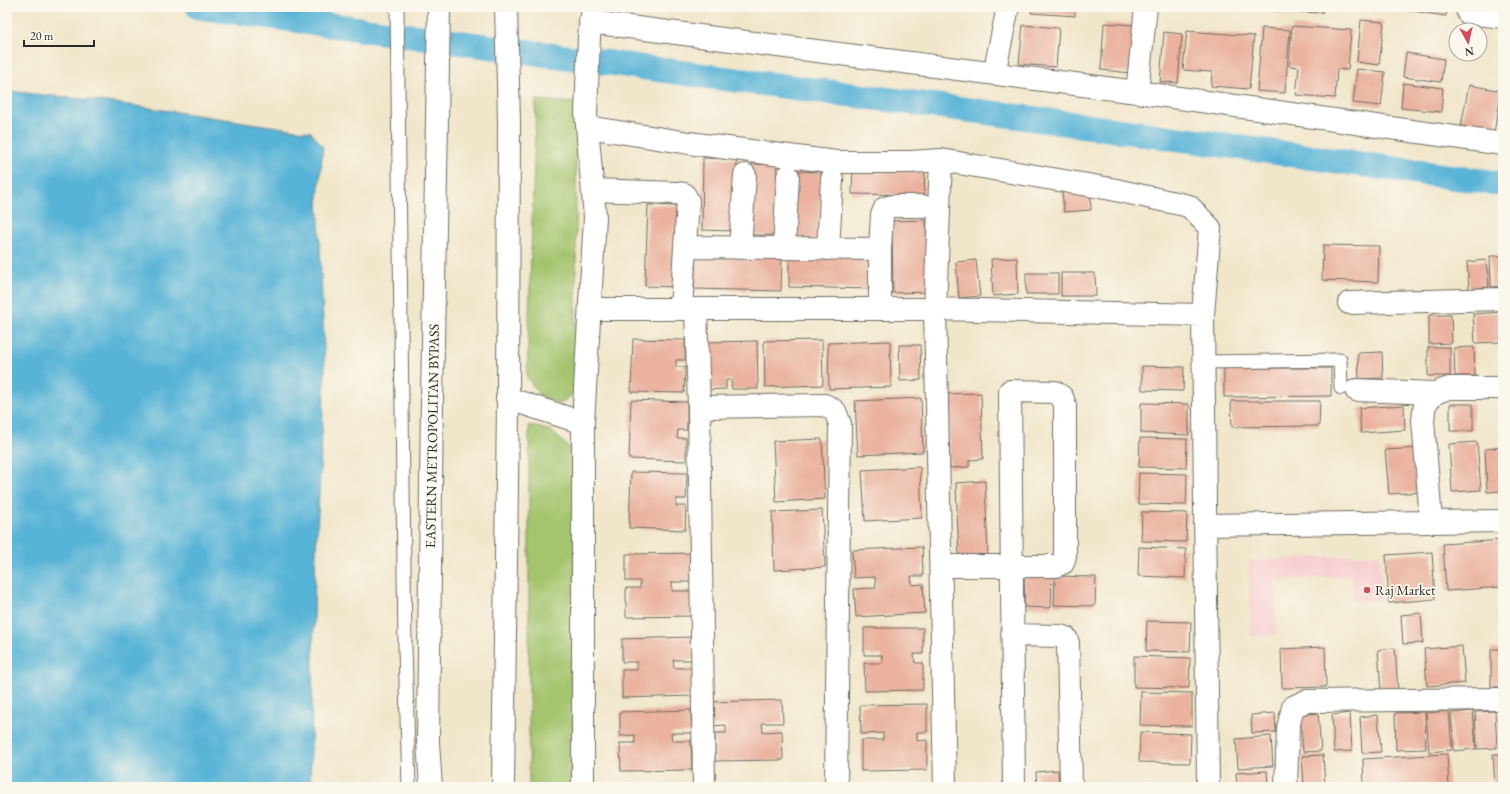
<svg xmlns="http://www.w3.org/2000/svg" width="1510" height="794" font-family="'EB Garamond',serif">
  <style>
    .built { fill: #f7cfd2 }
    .green { fill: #a4c56e; stroke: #68784c }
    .water { fill: #59b4d7; stroke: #427081 }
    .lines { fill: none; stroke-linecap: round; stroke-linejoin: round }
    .canal { stroke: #59b4d7; stroke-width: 25 }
    .building { fill: #eab29f }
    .service-casing { stroke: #706c63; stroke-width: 15 }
    .minor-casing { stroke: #706c63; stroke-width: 24 }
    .primary-casing { stroke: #706c63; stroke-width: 24 }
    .service { stroke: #fff; stroke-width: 13 }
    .minor { stroke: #fff; stroke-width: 22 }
    .primary { stroke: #fff; stroke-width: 22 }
    .poi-dot { fill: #d1495b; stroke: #fbf7ec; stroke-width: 1.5 }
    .labels { text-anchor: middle; stroke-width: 3.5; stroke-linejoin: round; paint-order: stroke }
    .street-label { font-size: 14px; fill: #2b2b2b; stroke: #fbf7ec }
    .poi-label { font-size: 14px; fill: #2b2b2b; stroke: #fbf7ec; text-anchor: start }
  </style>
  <rect width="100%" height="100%" fill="#fbf7ec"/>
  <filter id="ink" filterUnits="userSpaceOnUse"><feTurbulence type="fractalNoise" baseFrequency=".025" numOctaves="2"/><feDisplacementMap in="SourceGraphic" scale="8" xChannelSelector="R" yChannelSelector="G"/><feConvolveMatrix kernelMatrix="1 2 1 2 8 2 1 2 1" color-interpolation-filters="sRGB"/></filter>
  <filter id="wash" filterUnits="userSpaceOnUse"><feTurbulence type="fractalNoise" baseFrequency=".012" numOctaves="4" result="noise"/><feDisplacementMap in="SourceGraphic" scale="16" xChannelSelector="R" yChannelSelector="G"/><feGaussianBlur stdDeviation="0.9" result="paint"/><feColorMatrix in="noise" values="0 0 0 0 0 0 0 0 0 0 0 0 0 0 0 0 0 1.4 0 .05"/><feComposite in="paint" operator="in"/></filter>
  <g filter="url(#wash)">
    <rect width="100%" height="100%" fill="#f0e6ca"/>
    <path class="built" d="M1379,554L1382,599L1353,601L1352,576L1274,580L1277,635L1251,636L1248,561Z"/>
    <path class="green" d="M536,100L576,103V391L560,404L541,397L527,377Z
      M529,425L551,431L576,454L573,787H529Z"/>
    <path class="water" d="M7,91L109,102L311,132L323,147L318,197L325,373L315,572L310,787H7Z"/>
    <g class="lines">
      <path class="canal" d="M198,7L728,79L1007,115L1503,184"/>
    </g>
    <g id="blocks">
      <path class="building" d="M1031,7H1075V16L1031,13Z
        M1278,7H1323L1322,13L1278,11Z
        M1385,7H1447L1446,16Z
        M1361,20L1384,22L1379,65L1357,62Z
        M1104,23L1136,25L1132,73L1101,70Z
        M1023,25L1059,28L1056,67L1019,64Z
        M1292,26L1351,30L1348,70L1337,69L1335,98L1296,95L1299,67L1289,66Z
        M1262,28L1290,30L1285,93L1257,91Z
        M1187,31L1254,36L1249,89L1211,86L1212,72L1183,70Z
        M1164,32L1182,34L1178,83L1160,82Z
        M1406,53L1444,59L1441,82L1403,77Z
        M1357,69L1385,72L1381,106L1353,103Z
        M1403,83L1443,88L1441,112L1401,108Z
        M1469,85L1502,91L1494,132L1461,126Z
        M703,158L737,159L735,231L702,230Z
        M751,164L777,165L775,235H749Z
        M853,166L925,167L924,195L852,194Z
        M794,171L821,172L819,239L792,238Z
        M1090,189L1091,210L1064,212L1062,191Z
        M648,205L680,206L677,287L645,286Z
        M926,220L928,292L893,293L892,221Z
        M1323,245L1379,246L1378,282L1322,280Z
        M696,253L782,255L781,291L694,289Z
        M789,254L874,256L873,289L789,287Z
        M1490,256H1503V286L1491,287Z
        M1017,258L1018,294L993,296L991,259Z
        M976,260L980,296L959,298L956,262Z
        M1486,260L1489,287L1469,289L1467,262Z
        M1026,273H1058V294H1026Z
        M1061,273H1095L1096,296H1061Z
        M1503,312V342L1475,343L1473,314Z
        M1429,315H1451L1452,343L1429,344Z
        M633,339L685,340V360H676V367H685L684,393L631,392Z
        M822,340L823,385L765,387L764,341Z
        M757,341L758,389H732L731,380H726V389L705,390L704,342Z
        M890,341L891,387L829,389L828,343Z
        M899,345H920L921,380L900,381Z
        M1428,347H1450V376H1428Z
        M1474,347L1475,376H1455L1454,348Z
        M1382,352L1383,378L1359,379L1358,353Z
        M1142,366L1184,367L1183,391L1142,390Z
        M1224,368H1331V396L1224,397Z
        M981,393L983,459L969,460V467L950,468L947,394Z
        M921,398L923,452L858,455L855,401Z
        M631,400L687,402V430H678L677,438H686V461L629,459Z
        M1231,401H1320L1319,426L1232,427Z
        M1141,403L1189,404V435L1141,433Z
        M1450,404H1473V431H1450Z
        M1404,405L1405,430L1361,433L1359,408Z
        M1140,438L1187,439L1186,468L1139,467Z
        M822,439L825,499L776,502L773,441Z
        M1477,442L1481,490L1452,492L1449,444Z
        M1503,447V491L1487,492L1485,449Z
        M1420,448L1423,492L1389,494L1385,450Z
        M920,467L922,518L865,521L862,470Z
        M631,472L687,473L686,499H676V506H686L685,530L629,528Z
        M1139,473L1187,474L1186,505L1138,504Z
        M985,481L988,558L959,559L956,483Z
        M822,510L825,567L774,570L772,512Z
        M1142,512L1187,513L1186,542L1141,541Z
        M1503,540V587L1446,591L1443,544Z
        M922,547L923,576H911L912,585L923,584L925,613L856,617L854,589L876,588L875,577L854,578L852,550Z
        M1139,547L1186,549L1185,578L1138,576Z
        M1432,552L1435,599L1389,603L1386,555Z
        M696,553V582H672V591H697V616L626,617V588H640V581H626V554Z
        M1025,575H1052L1051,608L1024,607Z
        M1055,576L1096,577L1095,606L1054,605Z
        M1421,613L1423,643L1403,644L1401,615Z
        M1147,621L1191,622L1190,652L1146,651Z
        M864,628H923V654H914L915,663H923V690L865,691L864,663H882V655H864Z
        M693,637L694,660H673L674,668H693L694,696L622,698V670H637V662H622V639Z
        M1462,646L1465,683L1427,686L1424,649Z
        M1325,647L1326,687L1282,688L1281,649Z
        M1395,648L1398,690L1381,691L1378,650Z
        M1491,649H1503V687H1491Z
        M1134,656L1190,658L1189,688L1134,687Z
        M1141,692L1192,693V726L1140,725Z
        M782,700L783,723H762L763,732L782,731L783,760L715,761V733H726V725L711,726V702Z
        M927,704V732H917V741L927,740V770L861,771V740H883V733L861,734L860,705Z
        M691,710L692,733H671L672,741H691L692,770L621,771L620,743H635V735L620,736V712Z
        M1449,711L1452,750L1429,752L1426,713Z
        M1473,711L1476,749L1454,751L1451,713Z
        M1495,711L1497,748L1477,749L1475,712Z
        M1425,712L1426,749L1396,750L1395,713Z
        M1275,713L1276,732L1252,733L1251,715Z
        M1318,713L1321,751L1303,752L1300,715Z
        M1350,713L1352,751L1334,752L1332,715Z
        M1378,715L1381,752L1362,753L1360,717Z
        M1498,715H1503V749H1500Z
        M1140,732L1191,734L1190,763L1139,762Z
        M1271,736L1273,766L1238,768L1236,739Z
        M1447,754L1449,786L1364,787L1363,759Z
        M1493,754H1503V787H1495Z
        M1323,755L1325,787H1304L1302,756Z
        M1058,770L1059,787H1037L1036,772Z
        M1267,771L1268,787H1237L1236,773Z"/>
    </g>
  </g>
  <g filter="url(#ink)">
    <use href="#blocks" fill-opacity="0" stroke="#706c63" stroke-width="1"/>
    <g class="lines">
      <defs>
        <path id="service" d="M397,7L405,647L409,787
          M1203,362L1340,360L1341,388"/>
        <path id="minor" d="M1468,13L1503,17
          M590,22L1137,92L1503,144
          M994,74L1008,7
          M1137,92L1146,7
          M587,127L689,143L836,162H910L941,160L1111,189L1189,206L1210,228L1203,315L1208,787
          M941,160L935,309L1203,315
          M593,190L676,193L684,194L688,201L681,309
          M685,247L880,249
          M740,248L745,175
          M784,248L788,176
          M828,249L832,179
          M1349,303L1503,299
          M880,308V249L882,215L885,208L892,206H922
          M590,309H935L945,787
          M696,309L699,407
          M1356,390L1435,393
          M507,398L583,423
          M1431,521L1423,420L1425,404L1435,393L1449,388H1503
          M1205,525L1503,521
          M941,566H1056L1063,563L1065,556V405L1062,397L1055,392L1010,391C1012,523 1013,655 1014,787
          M1012,635L1060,636L1066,638L1068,643L1071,787
          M583,787V423L595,217L586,114L589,37L593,8
          M704,787L699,407L825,405L835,411L840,424L836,787
          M1286,787L1288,728L1293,707L1306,701L1503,699"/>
        <path id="primary" d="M431,787L428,742L432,399L439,7
          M503,787L508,406L509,122L506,7"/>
      </defs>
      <use href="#service" class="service-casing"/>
      <use href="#minor" class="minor-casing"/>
      <use href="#primary" class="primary-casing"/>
      <use href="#service" class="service"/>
      <use href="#minor" class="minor"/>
      <use href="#primary" class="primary"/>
    </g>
  </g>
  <circle class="poi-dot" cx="1367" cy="590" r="4"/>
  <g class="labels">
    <g class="street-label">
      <text transform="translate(432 436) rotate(-89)" y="5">EASTERN METROPOLITAN BYPASS</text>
    </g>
    <g class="poi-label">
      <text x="1375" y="595">Raj Market</text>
    </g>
  </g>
  <rect width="1510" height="794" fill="none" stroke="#fbf7ec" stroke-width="24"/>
  <g transform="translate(1468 42) rotate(172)"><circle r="19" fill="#fbf7ec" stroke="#a8a59f"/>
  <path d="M0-3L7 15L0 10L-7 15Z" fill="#d1495b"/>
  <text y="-6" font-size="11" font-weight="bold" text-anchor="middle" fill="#2b2b2b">N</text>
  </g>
  <path d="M24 40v6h70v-6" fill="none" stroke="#2b2b2b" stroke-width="2"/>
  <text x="30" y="40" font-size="12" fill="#2b2b2b" stroke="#fbf7ec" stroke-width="3" paint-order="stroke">20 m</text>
</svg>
